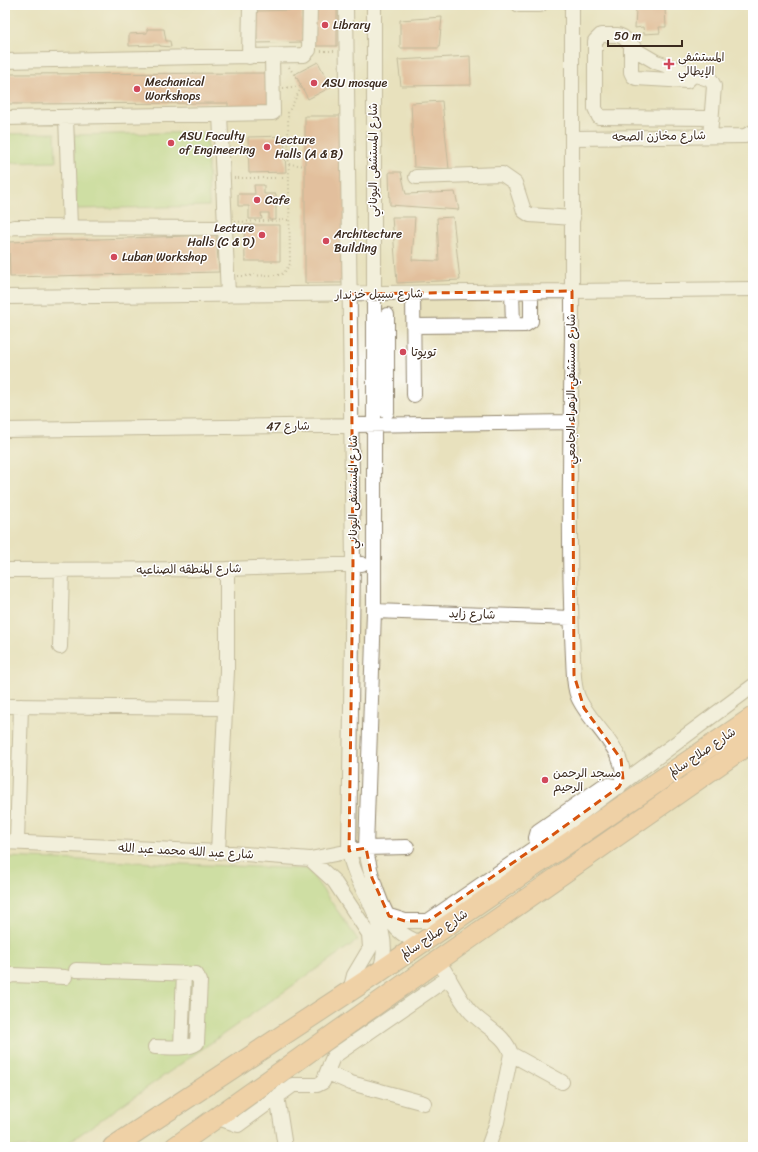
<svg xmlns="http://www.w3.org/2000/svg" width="758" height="1152" font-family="Sriracha,'Playpen Sans Arabic',sans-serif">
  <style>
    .green { fill: #b0d983; stroke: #768250 }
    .building { fill: #dc9674 }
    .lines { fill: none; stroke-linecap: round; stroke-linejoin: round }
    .minor-casing { stroke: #92866e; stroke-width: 16 }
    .highway-casing { stroke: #92866e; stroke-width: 22 }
    .path { stroke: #92866e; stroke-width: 2; stroke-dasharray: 1 3; stroke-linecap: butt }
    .minor { stroke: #fff; stroke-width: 14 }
    .highway { stroke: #f9bc8a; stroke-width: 20 }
    .marked { fill: none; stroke: #d7540e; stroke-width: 3; stroke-dasharray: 8 5; stroke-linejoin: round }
    .poi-dot { fill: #d1495b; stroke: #fff; stroke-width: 1.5 }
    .labels { text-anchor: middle; stroke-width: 3; stroke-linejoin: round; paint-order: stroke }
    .poi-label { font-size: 12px; fill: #3b2a1e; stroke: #fff; text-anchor: start }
    .street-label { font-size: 12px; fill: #3b2a1e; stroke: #fff }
  </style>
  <rect width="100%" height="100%" fill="#fff"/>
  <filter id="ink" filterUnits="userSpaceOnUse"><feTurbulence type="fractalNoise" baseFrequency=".025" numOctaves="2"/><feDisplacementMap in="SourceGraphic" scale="8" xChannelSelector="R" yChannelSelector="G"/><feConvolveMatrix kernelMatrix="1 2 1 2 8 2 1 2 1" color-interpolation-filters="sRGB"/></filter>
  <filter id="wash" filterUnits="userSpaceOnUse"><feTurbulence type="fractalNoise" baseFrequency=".012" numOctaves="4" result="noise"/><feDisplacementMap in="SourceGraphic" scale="16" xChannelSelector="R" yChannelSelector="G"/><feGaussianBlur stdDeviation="0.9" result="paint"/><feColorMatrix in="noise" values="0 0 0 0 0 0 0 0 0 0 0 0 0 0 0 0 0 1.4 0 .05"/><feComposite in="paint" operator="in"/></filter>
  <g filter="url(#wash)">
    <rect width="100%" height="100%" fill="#e8e1bd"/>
    <path class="green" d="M207,132L209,206L76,209L74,135Z
      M55,133L56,162L5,163V134Z
      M5,857L308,869L358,940L62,1147H5Z"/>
    <g id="blocks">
      <path class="building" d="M313,5H337V46H313Z
        M633,5H669V8L665,9L666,27H659L660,33L644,34L643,27L635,28L636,9L634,8Z
        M302,10L303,42L257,43L256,11Z
        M442,17L439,48H400V20Z
        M147,29H164L166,41H170L171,47L160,46V45L129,46V34L147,33Z
        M470,56L471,85L401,86L398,60Z
        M318,62L331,87L308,99L295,74Z
        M269,73V110H228V103L5,104V74Z
        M442,101L449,169L414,167L411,103Z
        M305,116H346V283H305Z
        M284,136L286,172L249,173L248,137Z
        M389,172H401L406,194L455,192L459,210L390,205Z
        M254,185H264V194H276V220H269V213H261L262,219H249V206H238V194H255Z
        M392,217H415L412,260L439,261L437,218L453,217L460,280L397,283Z
        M244,225H280V261H245Z
        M216,235L219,272L10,277L9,242Z"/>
    </g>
  </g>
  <g filter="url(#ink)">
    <use href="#blocks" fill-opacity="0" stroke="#92866e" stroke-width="1"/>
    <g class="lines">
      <defs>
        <path id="minor" d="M346,5L353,564L349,851C356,894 398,927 379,972
          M374,5V611L366,848C369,871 381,912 397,929C404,936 412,940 421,943
          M519,5H540
          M631,45V72L633,76L636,78L687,81L693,75
          M249,57L250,5
          M5,61L304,55L309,50L310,5
          M220,114L228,295
          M66,117L70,227
          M5,118L273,113L272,56
          M710,136L714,86L711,80L656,62L639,52L623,37L618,35H601L595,41V108L599,117L712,118
          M574,138L745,136L753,132
          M416,177L502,174L515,183L524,211L530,215L573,218
          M5,230L14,227L224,228
          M512,292L513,325
          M413,293L414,395
          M5,297L753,289
          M387,315V412
          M414,326L525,325L531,321V292
          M5,430L571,422
          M5,570L227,569L362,564
          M374,611L571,618
          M60,647L62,570
          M5,706L224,708
          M5,842L218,852L310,859L366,848L407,847
          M17,842L21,706
          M540,844L536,838L538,831L603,786L608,785L619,787C636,758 589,724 578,697C573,685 574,671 573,658C568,551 570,444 572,337C573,227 573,116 572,5
          M218,852L227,671V569
          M310,859L334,881L369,934L370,948L354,975L350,991
          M389,916L405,921H428L540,844L753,686
          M76,970L196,974L200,981L197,1043C187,1050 168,1047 155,1047
          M444,970C452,983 459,998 469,1010C481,1025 506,1034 511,1054L497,1122L488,1147
          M5,978L12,975L65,977
          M181,1047L184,973
          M511,1054L562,1082
          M328,1073L351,1083L424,1103
          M277,1096L285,1147
          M218,1118L238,1125L293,1085H317L323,1082L333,1057L449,977"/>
        <path id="highway" d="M113,1147L379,972L753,717
          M175,1147L426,969L753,741"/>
      </defs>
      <use href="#minor" class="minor-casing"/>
      <use href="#highway" class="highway-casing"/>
      <path class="path" d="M321,51H336
        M289,67L302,86
        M283,88L302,86
        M289,164L305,166
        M234,178H289
        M235,222L290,220
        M238,276L279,275L284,273L290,264L288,113L302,86"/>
      <use href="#minor" class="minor"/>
      <use href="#highway" class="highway"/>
    </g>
  </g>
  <path d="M0 0H758V1152H0ZM572,291L574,675L584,708L621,759L623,780L619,787L540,844L428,921H405L389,916L372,878L366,848L349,851L353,564L351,294Z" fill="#e8e1bd" fill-opacity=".55" fill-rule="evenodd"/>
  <path class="marked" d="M572,291L574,675L584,708L621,759L623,780L619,787L540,844L428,921H405L389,916L372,878L366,848L349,851L353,564L351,294Z"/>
  <g class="poi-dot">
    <circle cx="325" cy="25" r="4"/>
    <path d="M667 58h4v4h4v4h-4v4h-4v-4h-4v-4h4z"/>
    <circle cx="314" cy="83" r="4"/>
    <circle cx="137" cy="89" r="4"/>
    <circle cx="171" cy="143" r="4"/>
    <circle cx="267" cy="147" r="4"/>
    <circle cx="257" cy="200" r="4"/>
    <circle cx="262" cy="235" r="4"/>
    <circle cx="326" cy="241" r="4"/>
    <circle cx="114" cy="257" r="4"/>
    <circle cx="403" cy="352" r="4"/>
    <circle cx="545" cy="780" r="4"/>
  </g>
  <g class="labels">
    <g class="poi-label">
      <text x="333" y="29">Library</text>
      <text x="678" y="61">المستشفى<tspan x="678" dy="14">الإيطالي</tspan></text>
      <text x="145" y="86">Mechanical<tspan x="145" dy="14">Workshops</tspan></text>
      <text x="322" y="87">ASU mosque</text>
      <text x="179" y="140">ASU Faculty<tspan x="179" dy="14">of Engineering</tspan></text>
      <text x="275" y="144">Lecture<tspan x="275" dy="14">Halls (A &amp; B)</tspan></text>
      <text x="265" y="204">Cafe</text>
      <text x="254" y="232" text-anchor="end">Lecture<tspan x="254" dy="14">Halls (C &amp; D)</tspan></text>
      <text x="334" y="238">Architecture<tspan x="334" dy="14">Building</tspan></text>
      <text x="122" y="261">Luban Workshop</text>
      <text x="411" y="356">تويوتا</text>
      <text x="553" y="777">مسجد الرحمن<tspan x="553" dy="14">الرحيم</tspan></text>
    </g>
    <g class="street-label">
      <text transform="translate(659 136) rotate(-1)" y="4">شارع مخازن الصحه</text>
      <text transform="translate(373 160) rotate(-90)" y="4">شارع المستشفى اليوناني</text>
      <text transform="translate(379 294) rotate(-1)" y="4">شارع سبيل خزندار</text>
      <text transform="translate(571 389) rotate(-90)" y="4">شارع مستشفي الزهراء الجامعي</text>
      <text transform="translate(288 426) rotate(-1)" y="4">شارع 47</text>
      <text transform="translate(353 492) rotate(-90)" y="4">شارع المستشفى اليوناني</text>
      <text transform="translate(189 569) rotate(-1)" y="4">شارع المنطقه الصناعيه</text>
      <text transform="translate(472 614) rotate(2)" y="4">شارع زايد</text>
      <text transform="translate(702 752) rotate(-34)" y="4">شارع صلاح سالم</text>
      <text transform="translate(186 851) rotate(3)" y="4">شارع عبد الله محمد عبد الله</text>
      <text transform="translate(434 934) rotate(-34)" y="4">شارع صلاح سالم</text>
    </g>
  </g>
  <rect width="758" height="1152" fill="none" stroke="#fff" stroke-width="20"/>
  <path d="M608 40v6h74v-6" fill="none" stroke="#3b2a1e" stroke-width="2"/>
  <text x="614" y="40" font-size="12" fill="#3b2a1e" stroke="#ffffff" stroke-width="3" paint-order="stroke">50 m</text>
</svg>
